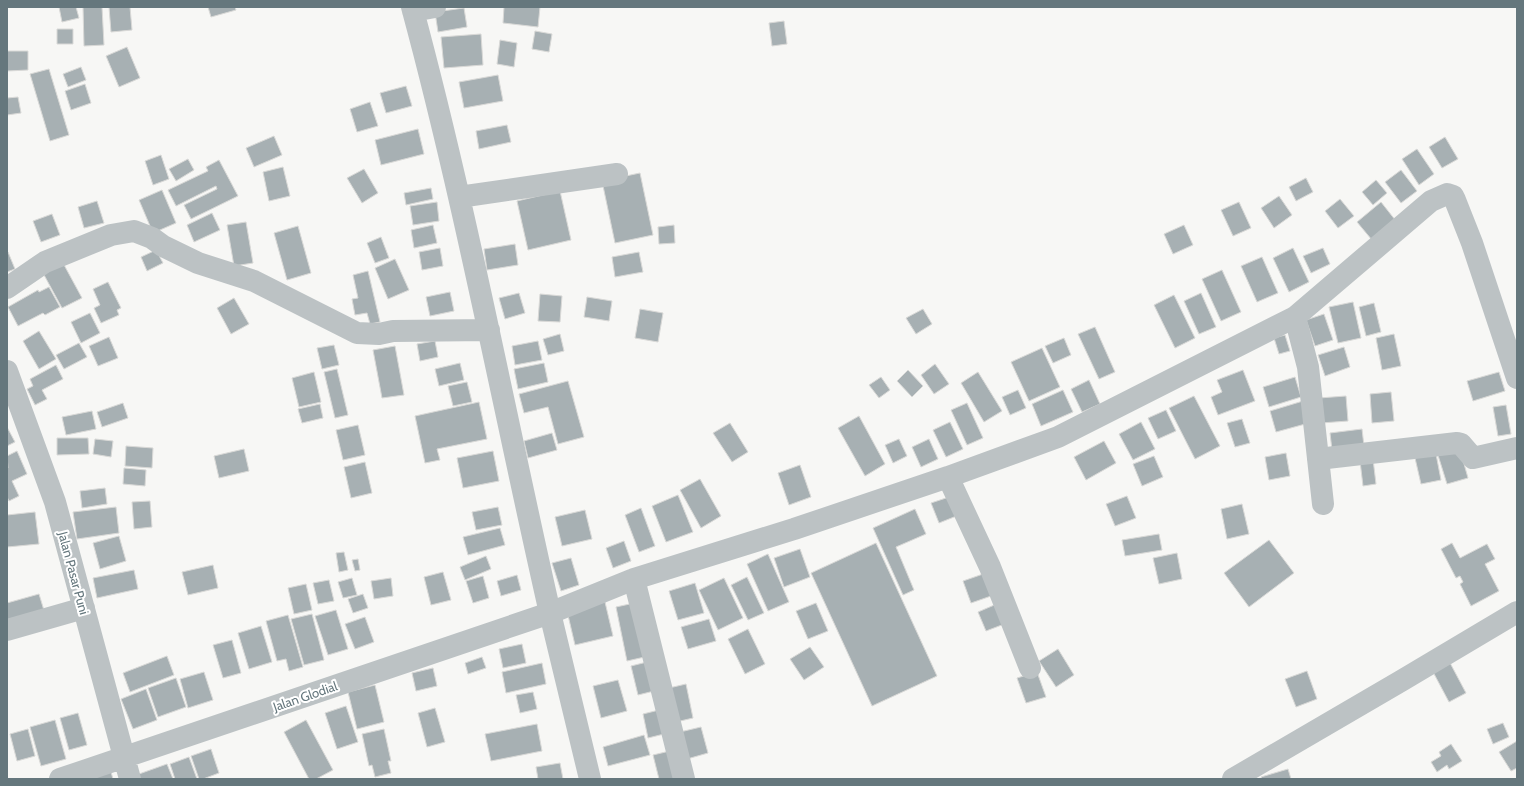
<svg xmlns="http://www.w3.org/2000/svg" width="1524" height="786" font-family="Cabin,sans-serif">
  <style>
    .building { fill: #a7b0b3; stroke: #d9d9d7 }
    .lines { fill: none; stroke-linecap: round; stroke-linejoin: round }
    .minor { stroke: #bcc2c4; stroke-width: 22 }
    .labels { text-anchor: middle; stroke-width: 4; stroke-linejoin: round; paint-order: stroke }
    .street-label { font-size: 13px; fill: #65777d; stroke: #fff }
  </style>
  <rect width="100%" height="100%" fill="#f7f7f5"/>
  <path class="building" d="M59,7H76L79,18L62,22Z
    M83,7H102L104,45L84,46Z
    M109,7H130L132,30L111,32Z
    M208,7H235L236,10L211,17Z
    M504,7H540L538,27L503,23Z
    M464,8L467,27L438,32L435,12Z
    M784,21L787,44L772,46L769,23Z
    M57,29H73V44H57Z
    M535,31L552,34L549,52L532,49Z
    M481,34L483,65L444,68L441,37Z
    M500,40L517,43L514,67L497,64Z
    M127,47L140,78L119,87L106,56Z
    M7,51H28V70L7,71Z
    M81,67L86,80L68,87L63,74Z
    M49,69L69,135L50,141L30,74Z
    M498,75L503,101L464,108L459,82Z
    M85,84L91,103L71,110L65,91Z
    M406,86L412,106L386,113L380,93Z
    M18,97L21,113L7,115V98Z
    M370,102L378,126L357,132L350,109Z
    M507,125L511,142L479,149L476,131Z
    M418,129L424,154L381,165L375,140Z
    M274,136L282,155L254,167L246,148Z
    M1445,137L1458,159L1442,168L1429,147Z
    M1417,149L1434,174L1419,185L1402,159Z
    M161,155L169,179L153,185L145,161Z
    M188,159L194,170L176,181L169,169Z
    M219,160L238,196L191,219L184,205L217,189L216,186L176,206L168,190L208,171L206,167Z
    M283,167L290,196L269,201L263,172Z
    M364,169L378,193L362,203L347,178Z
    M1401,170L1417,191L1401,203L1385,182Z
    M640,173L653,235L615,243L602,181Z
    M1306,178L1313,192L1296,201L1289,187Z
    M1376,180L1387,193L1373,205L1362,192Z
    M431,188L433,199L406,205L404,193Z
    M162,190L176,223L153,233L139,200Z
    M560,191L571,240L528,250L517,201Z
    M1279,196L1292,215L1274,228L1261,208Z
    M1340,199L1354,216L1338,228L1325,211Z
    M97,201L104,223L84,228L78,207Z
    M437,202L439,221L413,225L410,206Z
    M1239,202L1251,228L1233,236L1221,210Z
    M1381,202L1396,221L1372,240L1357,222Z
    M212,213L220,230L194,242L187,225Z
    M52,214L60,235L41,242L33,221Z
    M246,222L253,263L234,266L227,225Z
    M433,225L437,243L414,248L411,230Z
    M674,225L675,243L659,244L658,227Z
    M1184,225L1193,245L1173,254L1164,234Z
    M298,226L311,273L287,280L274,233Z
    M381,237L389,258L375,263L367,243Z
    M515,244L518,265L487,270L484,249Z
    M440,248L443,266L422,270L419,252Z
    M1293,248L1309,282L1289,292L1273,258Z
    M1323,248L1330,264L1311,273L1303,256Z
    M156,250L163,263L147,271L141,257Z
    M8,252L15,269L7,272V253Z
    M639,252L643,272L615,277L612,257Z
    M1262,257L1278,293L1257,302L1241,266Z
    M395,259L409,290L388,299L375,268Z
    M63,263L82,298L62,308L43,273Z
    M1222,270L1241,312L1221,321L1202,279Z
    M368,271L380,322L370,324L367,313L355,315L352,299L358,298L353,275Z
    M108,282L121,308L117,310L119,315L101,323L94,308L100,305L93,289Z
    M49,287L60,307L45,315L43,313L18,326L8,307L38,290L39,292Z
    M450,292L454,311L430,316L426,297Z
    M519,293L525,313L505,319L499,298Z
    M1201,293L1216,327L1199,334L1184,301Z
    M540,294L562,296L560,322L538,321Z
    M1174,295L1195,338L1175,348L1154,305Z
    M587,297L612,301L609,321L584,317Z
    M234,298L249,324L231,334L217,308Z
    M1353,302L1361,338L1338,343L1329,307Z
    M1374,303L1381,332L1366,336L1359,307Z
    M640,309L663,313L658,342L635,338Z
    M923,309L932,324L916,334L906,318Z
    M90,313L100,333L81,343L71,322Z
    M1324,314L1333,340L1315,346L1306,320Z
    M1095,327L1115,372L1099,379L1078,334Z
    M39,331L56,359L39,369L23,341Z
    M560,334L564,351L548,355L543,339Z
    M1394,334L1401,366L1382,370L1376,338Z
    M1285,335L1290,351L1279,354L1274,338Z
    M109,337L118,358L98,366L89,346Z
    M1064,338L1071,355L1053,363L1045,346Z
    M435,341L438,357L420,361L417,344Z
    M538,341L542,360L515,365L512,346Z
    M79,343L87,357L64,369L56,355Z
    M334,345L339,365L322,369L317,348Z
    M395,346L404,395L382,398L373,350Z
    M1344,347L1350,367L1325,376L1318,355Z
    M1042,348L1060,387L1029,401L1011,362Z
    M460,363L464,380L439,386L435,369Z
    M544,363L548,382L518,389L514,369Z
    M935,364L949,384L934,394L921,375Z
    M56,365L63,379L42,390L47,399L35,405L27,389L33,386L30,379Z
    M337,369L348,415L335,418L324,372Z
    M908,370L923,386L912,397L897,381Z
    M1243,370L1255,401L1218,415L1211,397L1222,392L1217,380Z
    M314,372L321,402L299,407L292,378Z
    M978,372L1002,411L984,422L961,383Z
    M1499,372L1505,391L1473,401L1467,381Z
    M881,377L890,390L879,398L869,385Z
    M1295,377L1301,397L1269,407L1263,387Z
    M1089,380L1100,404L1082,412L1071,389Z
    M568,381L584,437L558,444L548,407L524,413L519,394Z
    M467,382L472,402L453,406L448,386Z
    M1018,390L1026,408L1010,415L1002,397Z
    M1063,390L1073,412L1041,426L1032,404Z
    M1391,392L1394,421L1372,423L1370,394Z
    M1194,396L1220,446L1195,459L1169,408Z
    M1346,396L1348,421L1321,423L1319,398Z
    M1303,401L1309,423L1276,432L1270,411Z
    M479,402L487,439L437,449L440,460L425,463L415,416Z
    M123,403L128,418L102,427L97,412Z
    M967,403L983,438L967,445L951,410Z
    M320,404L323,418L302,423L298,409Z
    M1506,405L1511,434L1498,436L1493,407Z
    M1166,410L1176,431L1158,439L1148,418Z
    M92,411L96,429L66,435L62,417Z
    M859,416L885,464L865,476L838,428Z
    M1242,419L1250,443L1235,447L1227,423Z
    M950,422L963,449L946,457L933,430Z
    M1141,422L1155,449L1133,460L1119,434Z
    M730,423L748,452L732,462L713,433Z
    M358,425L365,455L343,460L336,430Z
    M7,427L15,442L7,446Z
    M1362,429L1364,446L1332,450L1330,433Z
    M552,433L557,450L528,458L524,441Z
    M57,438H88L89,454L57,455Z
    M95,439L113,441L111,457L93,454Z
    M899,439L907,456L893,463L885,445Z
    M929,439L938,459L921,467L912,447Z
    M1104,441L1116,463L1086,480L1074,457Z
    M126,446L153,448L152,468L125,466Z
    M1459,446L1468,478L1447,484L1437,452Z
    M244,449L249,471L219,478L214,456Z
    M17,451L27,474L12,481L19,496L9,501L7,497V469L8,468L7,456Z
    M493,451L499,481L463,488L457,458Z
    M1286,453L1290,476L1269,480L1265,457Z
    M1436,454L1441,480L1421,484L1415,458Z
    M1154,456L1163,477L1142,486L1133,464Z
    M1373,459L1376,484L1363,486L1360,461Z
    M365,462L372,493L351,498L344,467Z
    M800,465L811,497L789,505L778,473Z
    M124,468L146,470L145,486L123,484Z
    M700,479L721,516L701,528L680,490Z
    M105,488L107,504L82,508L80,491Z
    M678,495L693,532L666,542L652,506Z
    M952,496L959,515L939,523L931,503Z
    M1127,496L1136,518L1115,526L1106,504Z
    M150,501L152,527L134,529L132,502Z
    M1242,504L1249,534L1227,539L1221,509Z
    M116,507L119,533L77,539L73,512Z
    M498,507L502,525L476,530L472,512Z
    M641,508L655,546L639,552L625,515Z
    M915,509L926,534L896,547L914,590L903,595L873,528Z
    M585,510L592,539L562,546L555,517Z
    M35,512L39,544L7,547V515Z
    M500,528L505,545L468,555L463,537Z
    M1159,534L1162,550L1125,556L1122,540Z
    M119,536L126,561L100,569L93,543Z
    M1269,540L1294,573L1249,607L1224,573Z
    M624,541L631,561L613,568L606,548Z
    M876,543L937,676L872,706L811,573Z
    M1452,543L1460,558L1487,544L1495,559L1485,564L1499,591L1471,606L1460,584L1463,582L1460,576L1456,578L1441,549Z
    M800,549L810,577L784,587L774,558Z
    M344,552L348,570L339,572L336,553Z
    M1177,553L1182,579L1159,584L1153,558Z
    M768,554L789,602L768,611L747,564Z
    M486,556L491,569L465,580L460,567Z
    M571,558L579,585L561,591L552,563Z
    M358,559L360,570L355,571L352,560Z
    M213,565L218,588L188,595L182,572Z
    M134,570L138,589L97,598L93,578Z
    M443,572L451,600L431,605L424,577Z
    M986,573L994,595L971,603L963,581Z
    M517,575L521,590L501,596L497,581Z
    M483,576L489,598L473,603L466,581Z
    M747,577L764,613L748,620L731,585Z
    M352,578L357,595L343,598L338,582Z
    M391,578L393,596L374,599L371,581Z
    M724,578L743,618L718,630L699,590Z
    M329,580L334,601L318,604L313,583Z
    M695,583L704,613L678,620L669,591Z
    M306,584L312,610L294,614L288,588Z
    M39,594L46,617L7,621V603Z
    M363,594L368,608L353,613L348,599Z
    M605,602L613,636L575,645L567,611Z
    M639,602L649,656L627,661L616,607Z
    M816,603L828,631L808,639L796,611Z
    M999,603L1007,623L986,631L978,612Z
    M336,610L348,649L328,655L315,616Z
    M312,614L324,660L304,665L291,619Z
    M288,615L303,667L289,671L286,659L277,661L266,621Z
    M365,617L374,642L355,649L345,624Z
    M709,619L716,641L688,649L681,627Z
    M261,626L272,662L249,669L238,633Z
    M748,629L765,664L745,674L728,639Z
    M232,640L241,673L223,678L213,645Z
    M522,644L526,663L503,668L499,649Z
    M810,647L824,667L804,680L790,659Z
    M1058,649L1074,675L1056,687L1039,661Z
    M167,656L174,675L130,692L123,673Z
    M482,657L486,668L468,674L465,663Z
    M1449,661L1466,693L1449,702L1432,670Z
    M647,662L654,691L638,695L631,666Z
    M542,663L546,684L506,693L502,672Z
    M433,668L437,686L416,691L412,673Z
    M1307,671L1317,699L1296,707L1285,679Z
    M204,672L213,700L188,708L180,679Z
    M1037,672L1046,697L1026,703L1017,678Z
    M176,678L186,707L158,717L148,688Z
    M618,680L627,711L601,718L593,686Z
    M686,684L693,718L676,722L669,688Z
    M375,685L384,722L357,729L348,692Z
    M146,689L157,720L133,729L121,699Z
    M533,692L537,709L520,713L516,695Z
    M346,706L358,742L337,749L325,713Z
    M435,708L445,742L427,747L418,713Z
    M663,709L668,733L648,738L643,714Z
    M78,713L87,745L69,750L60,718Z
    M55,720L66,759L41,766L30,727Z
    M306,720L333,770L316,779H309L284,732Z
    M1503,723L1509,737L1493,744L1487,729Z
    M537,724L542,751L491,761L485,734Z
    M701,727L708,753L687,759L680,732Z
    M28,729L35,756L17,761L10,734Z
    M384,729L391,761H388L391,773L375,777L372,765L369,766L362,734Z
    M644,735L650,755L608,766L603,747Z
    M1517,741V768L1511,771L1499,752Z
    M1451,744L1462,761L1449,769L1447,765L1437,772L1431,762L1441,756L1439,752Z
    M211,749L219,773L203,779H199L191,756Z
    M674,750L682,779H659L653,755Z
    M189,757L197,779H175L170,764Z
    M560,763L563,779H538L536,767Z
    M167,764L173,779H140L139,774Z
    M1288,769L1291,779H1262L1261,777Z
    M111,772L113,779H85Z"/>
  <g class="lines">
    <path class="minor" d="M412,7C466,207 504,411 550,613C563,668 577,724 590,779
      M413,11L435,7
      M459,197L617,174
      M7,288L45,262L111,235L134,231L152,238L163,246L198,263L254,281L357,333L379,334L393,331L489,330
      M1295,317L1308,367L1323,504
      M7,371L55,502L130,779
      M1318,459L1457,443L1461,444L1473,458L1517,448
      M948,477L990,567L1030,668
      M634,579L684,779
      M7,630L84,608
      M60,779L550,613L634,579L794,529L948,477L1058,437L1295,317L1431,201L1447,194L1453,196L1455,200L1472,243L1517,378
      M1233,779L1401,681L1517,612"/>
  </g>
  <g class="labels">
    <g class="street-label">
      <text transform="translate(74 573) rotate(75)" y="5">Jalan Pasar Puni</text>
      <text transform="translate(305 696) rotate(-19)" y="5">Jalan Glodial</text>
    </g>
  </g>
  <rect width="1524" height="786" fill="none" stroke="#65777d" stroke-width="16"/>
</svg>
